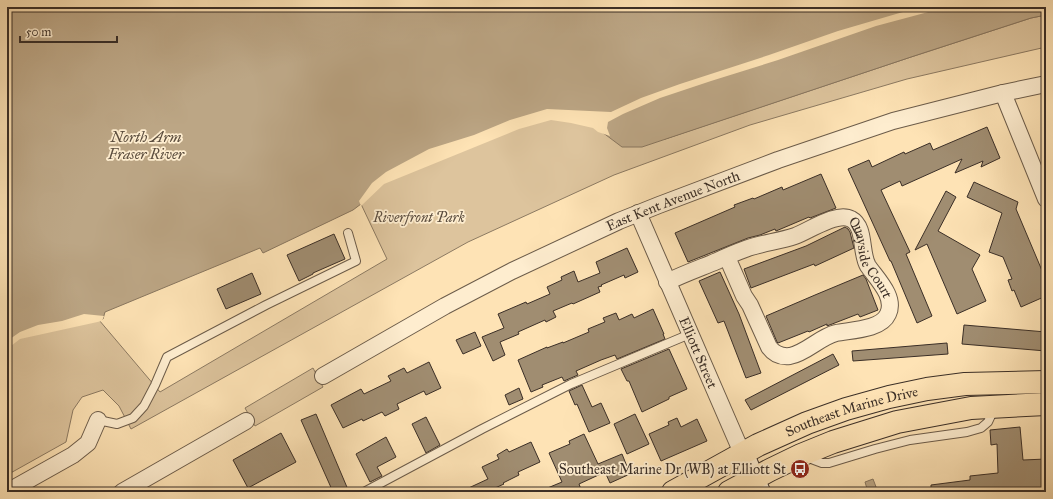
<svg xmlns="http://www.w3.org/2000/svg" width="1053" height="499" font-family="'IM FELL Great Primer',serif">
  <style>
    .green { fill: #ddc49d; stroke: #8c7a62 }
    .water { fill: #bca685; stroke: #88765f }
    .pier { fill: #fee3b5 }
    .building { fill: #a08d71; stroke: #3b2f27 }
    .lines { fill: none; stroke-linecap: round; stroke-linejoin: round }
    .lane-casing { stroke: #6c5c4a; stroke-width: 10 }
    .street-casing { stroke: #6c5c4a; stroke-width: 18 }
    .secondary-casing { stroke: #3b2f27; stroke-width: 24 }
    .primary-casing { stroke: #3b2f27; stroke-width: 24 }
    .lane { stroke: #feedcf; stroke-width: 8 }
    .street { stroke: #feedcf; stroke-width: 16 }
    .secondary { stroke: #feedcf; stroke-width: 22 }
    .primary { stroke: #fee3b5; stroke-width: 22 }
    .labels { text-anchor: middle; stroke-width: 3.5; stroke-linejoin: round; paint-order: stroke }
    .street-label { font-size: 14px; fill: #3b2f27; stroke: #feedcf }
    .park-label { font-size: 14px; font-style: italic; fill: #5b4d3f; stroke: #feedcf }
    .poi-label { font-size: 14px; fill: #3b2f27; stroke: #feedcf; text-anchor: end }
    .water-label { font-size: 15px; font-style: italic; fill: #5b4d3e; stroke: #feedcf }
  </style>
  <rect width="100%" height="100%" fill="#fee3b5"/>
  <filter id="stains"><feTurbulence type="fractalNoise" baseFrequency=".005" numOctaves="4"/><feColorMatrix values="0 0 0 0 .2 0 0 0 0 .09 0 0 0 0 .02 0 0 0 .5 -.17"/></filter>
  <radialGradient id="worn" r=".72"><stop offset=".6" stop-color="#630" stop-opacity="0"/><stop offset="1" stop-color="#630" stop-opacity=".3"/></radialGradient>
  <path class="green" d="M1046,7L665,139L911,57L1031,18L1046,15V47L907,79L750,125L614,175L468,242L131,429L119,406L103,390L82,397L73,410L66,442L7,475V347L19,337L99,320L160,392L387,259L361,204L383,182L518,128L550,118Z
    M313,368L323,387L255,426L245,408Z"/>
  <path class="water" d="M7,7H1046V15L1031,18L911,57L642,147H622L594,126L551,118L518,128L383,182L361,204L353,210L263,253L260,248L105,312L103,319L19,337L7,347Z
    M873,479L878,492H868L865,482Z"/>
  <path class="pier" d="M920,7H947L876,26L778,60L711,81L660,98L623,114L608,122L607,128L610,136L598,132L593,128L571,123L551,120L519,129L384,184L361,206L359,201L372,183L386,172L429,149L474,135L510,120L547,109L611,112L641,98L680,84L769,55L838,31Z
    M84,314L104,316L102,321L20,339L7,349V339H10L20,332L38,325L62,321Z"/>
  <path class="building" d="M987,127L1000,158L981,167L983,161L955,173L962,159L902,186L900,181L881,190L910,252L906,254L932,316L917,323L891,261H890L848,169L869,160L872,167L904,152L905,154L930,143L933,150Z
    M821,174L836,208L810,218L809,217L776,231L775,229L760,235L748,238L688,262L675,233L735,207L734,205L753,198L754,199L782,187L783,190Z
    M974,182L1018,202L1016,209L1046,280V296L1021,307L1014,290L1012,291L1008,280L1012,279L1003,257L989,252L1002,213L967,197Z
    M946,191L956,197L938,231L980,255L972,269L986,301L957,314L927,244L915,250Z
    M845,227L848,229L850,232L854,248L815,266L814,264L751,288L744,269L806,246Z
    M334,234L345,259L313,273V274L299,281L287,255Z
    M627,248L638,272L625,278L624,275L601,285L602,286L598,287L600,292L573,304L572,303L553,311L556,317L546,322L545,320L518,332L519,334L500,342L505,355L493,361L482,337L504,328L498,314L526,302L527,304L550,294L547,287L562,280L561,277L574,271L578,282L600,273L596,262Z
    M720,272L739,314L761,373L746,378L724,321L718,323L699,281Z
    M252,273L261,294L226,309L217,289Z
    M863,275L866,279L878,310L860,317L858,314L827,326V324L809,332L808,331L778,343L777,342L766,316L815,295Z
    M653,309L664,334H663L665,339L617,359L615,355L601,360L576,371L578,375L564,381L562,377L542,385L543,387L531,392L518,360L547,347V348L563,342V343L589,332L588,329L605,322L603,318L616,313L619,320L632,314L634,318Z
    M964,325L1046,332V351L962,344Z
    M475,332L481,346L463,354L456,340Z
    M947,343L948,354L853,361L852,351Z
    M669,349L687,389L669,397V399L642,412L629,381H627L621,369Z
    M833,354L839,365L751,410L745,400Z
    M429,362L441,388L426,395L424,391L397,404L399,409L385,416L382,412L363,421L362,419L343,428L331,405L361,389L364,394L391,381L388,376L404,368L407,373Z
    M582,385L592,407L601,403L610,423L589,432L577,404L575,405L569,391Z
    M519,388L523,399L509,405L505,395Z
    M316,414L349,492H333L301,420Z
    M635,414L649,444L627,454L614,424Z
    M426,417L440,445L426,453L412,424Z
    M677,418L681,427L697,419L707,441L661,461L649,434L669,425L668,422Z
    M1020,427L1023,460L1046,459V492H931V485L970,480V476L998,473L997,444L991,445L990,430Z
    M281,433L296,462L248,488L233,460Z
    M584,434L598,464L622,454L630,474L610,483L605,472L579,484L582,492H538L562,482L549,453L570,444L569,441Z
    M386,437L396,457L377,467L382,476L370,482L356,454Z
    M531,442L540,462L518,472L519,475L503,483L504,484L486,492H460L488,479L482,467L499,459L497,455L507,449L509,452Z"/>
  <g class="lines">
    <defs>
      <path id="lane" d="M98,420L117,424L133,418L144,406L155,385L167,357L266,305L356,261L348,233
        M806,457L822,463H829L875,449L910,440L967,432L981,428L988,422L994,409
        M364,492L482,429L571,384L690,334"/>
      <g id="street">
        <path d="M1003,93L1046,199"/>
        <path id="s1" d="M638,213L742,453"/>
        <path id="s2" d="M667,282C683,274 700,268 717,261C727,256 737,252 748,248C763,243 780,241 795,236C809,231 837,211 851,219C866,227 860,253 868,266C877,279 896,297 888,314C881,330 851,330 836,333C820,337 806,353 790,356C781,357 774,354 769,347L750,305L744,296L727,257"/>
        <path id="s3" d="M323,376L445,306L512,271L619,221L659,205L778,160L893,121L1003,93L1046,84"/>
        <path d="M7,492L73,455L88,443L98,420"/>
        <path d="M122,492L246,421"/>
      </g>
      <path id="secondary" d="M742,453L759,492"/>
      <g id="primary">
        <path id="s4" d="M673,492L758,445L807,423L846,409L889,397L927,389L965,384L1046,382"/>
        <path d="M729,492L770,470L801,455L833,442L897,422L971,408L1046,404"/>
      </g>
    </defs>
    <use href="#lane" class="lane-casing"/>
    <use href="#street" class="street-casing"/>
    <use href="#secondary" class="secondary-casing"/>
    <use href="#primary" class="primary-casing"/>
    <use href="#lane" class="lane"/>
    <use href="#street" class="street"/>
    <use href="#secondary" class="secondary"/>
    <use href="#primary" class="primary"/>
  </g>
  <defs>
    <symbol id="bus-disc" viewBox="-11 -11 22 22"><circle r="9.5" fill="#8f2418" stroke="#feedcf"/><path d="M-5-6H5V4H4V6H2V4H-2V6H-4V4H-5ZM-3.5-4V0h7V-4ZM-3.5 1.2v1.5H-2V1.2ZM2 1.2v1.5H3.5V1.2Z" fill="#fff"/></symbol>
  </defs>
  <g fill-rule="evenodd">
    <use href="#bus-disc" x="789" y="458" width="22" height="22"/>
  </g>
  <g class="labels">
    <g class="street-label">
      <text dy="5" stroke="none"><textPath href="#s3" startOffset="392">East Kent Avenue North</textPath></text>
      <text dy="5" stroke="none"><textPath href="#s2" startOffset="241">Quayside Court</textPath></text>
      <text dy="5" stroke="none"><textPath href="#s1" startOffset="152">Elliott Street</textPath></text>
      <text dy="5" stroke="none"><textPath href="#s4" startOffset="197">Southeast Marine Drive</textPath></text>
    </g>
    <g class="park-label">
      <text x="419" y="222">Riverfront Park</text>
    </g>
    <g class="poi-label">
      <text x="786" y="474">Southeast Marine Dr (WB) at Elliott St</text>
    </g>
    <g class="water-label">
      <text x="146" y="142">North Arm<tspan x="146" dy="17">Fraser River</tspan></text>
    </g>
  </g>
  <rect width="1053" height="499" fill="none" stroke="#fee3b5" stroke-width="24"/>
  <rect x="8" y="8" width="1037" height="483" fill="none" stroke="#3b2f27" stroke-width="2"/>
  <rect x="12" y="12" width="1029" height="475" fill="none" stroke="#3b2f27"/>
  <path d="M20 36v6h97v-6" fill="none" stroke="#3b2f27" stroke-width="2"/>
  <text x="26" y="36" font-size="12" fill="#3b2f27" stroke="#feedcf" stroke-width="3" paint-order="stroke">50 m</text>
  <rect width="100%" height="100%" filter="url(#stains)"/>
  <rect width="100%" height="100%" fill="url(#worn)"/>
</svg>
